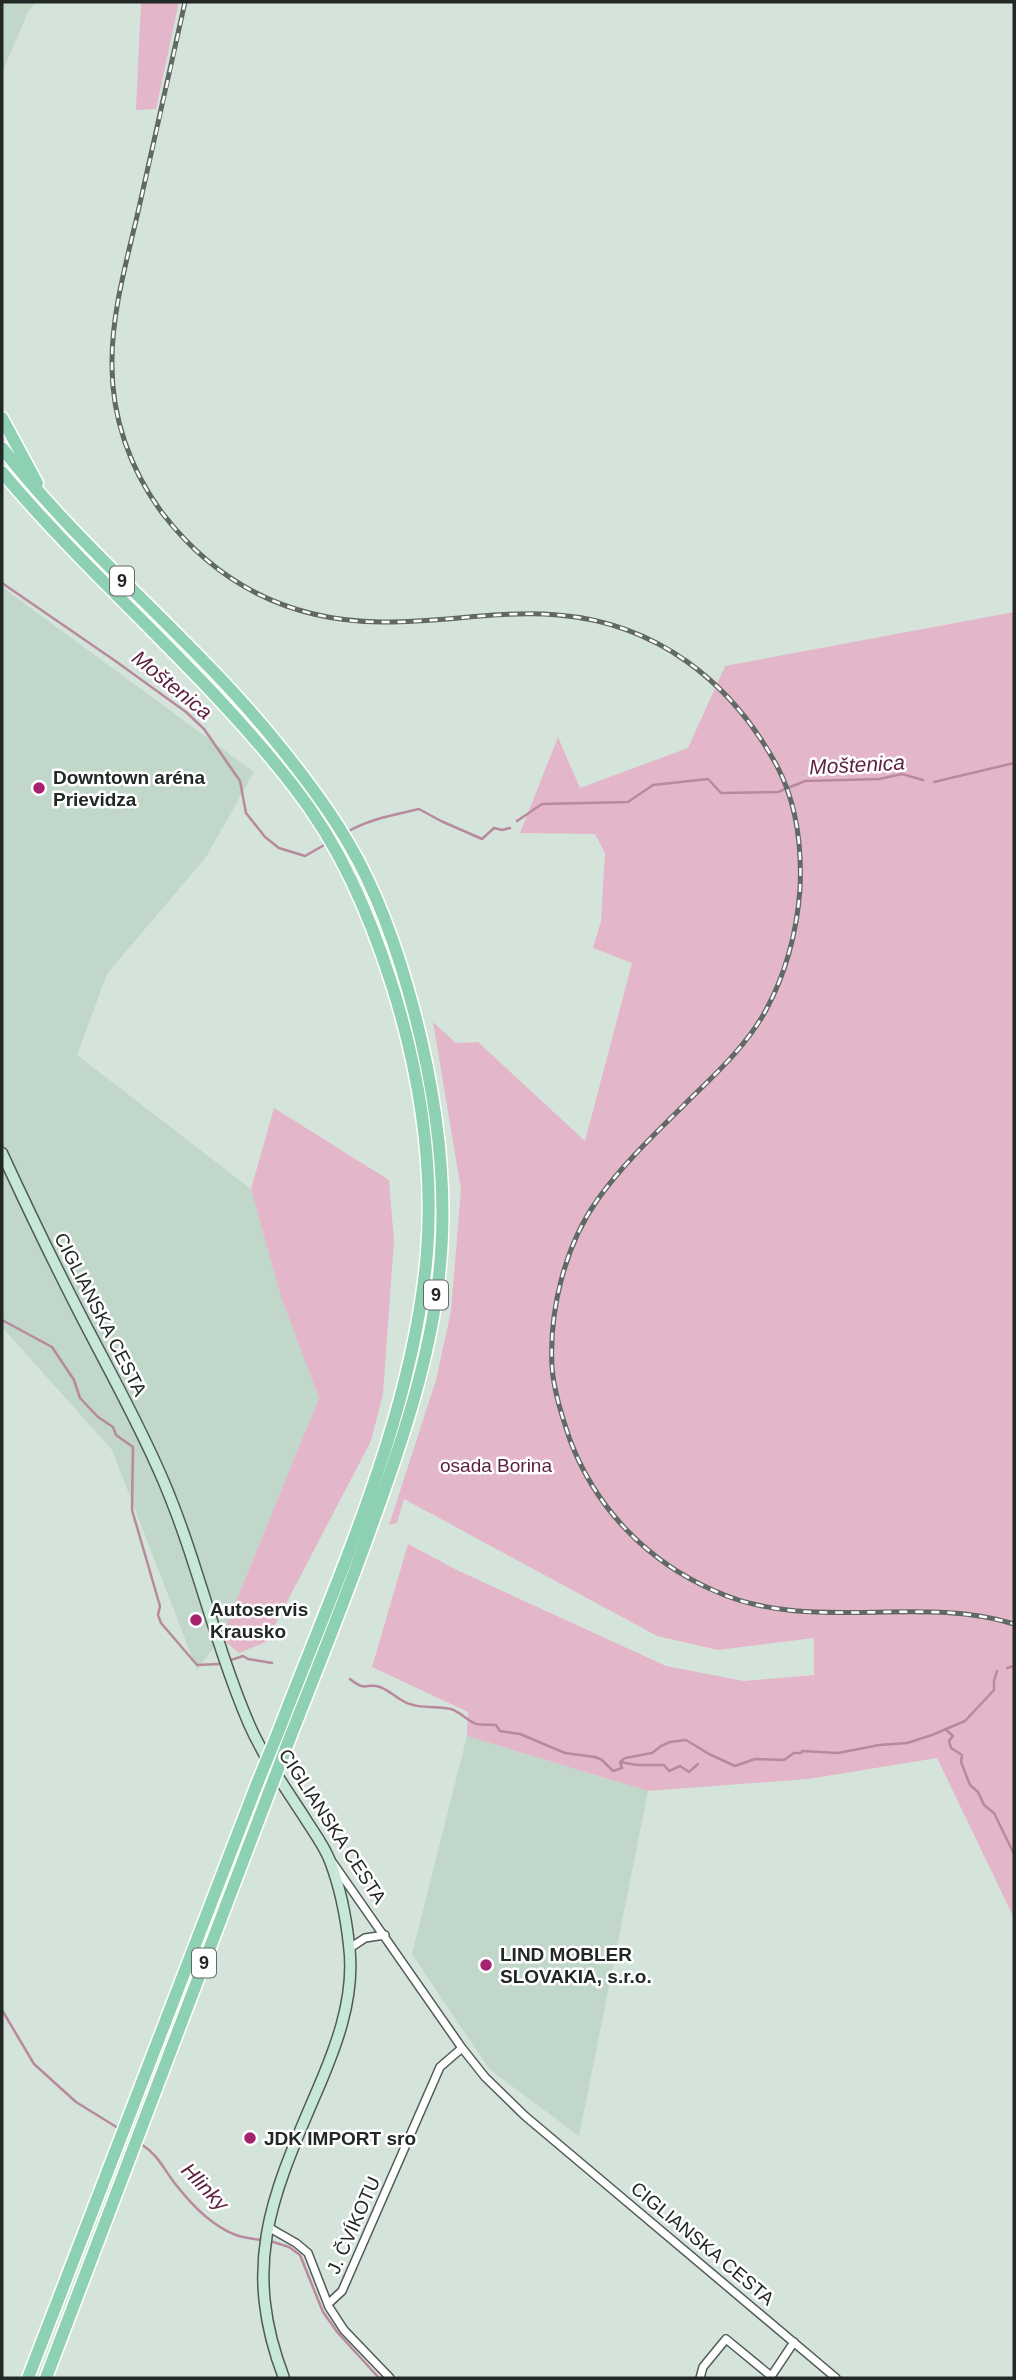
<svg xmlns="http://www.w3.org/2000/svg" width="1016" height="2380" font-family="Arial,sans-serif">
  <style>
    .built { fill: #c1d7ca }
    .green { fill: #e3b7c9 }
    .lines { fill: none; stroke-linecap: round; stroke-linejoin: round }
    .stream { stroke: #b9899e; stroke-width: 2.5 }
    .street-casing { stroke: #505c55; stroke-width: 10 }
    .secondary-casing { stroke: #505c55; stroke-width: 13 }
    .primary-casing { stroke: #fff; stroke-width: 15 }
    .street { stroke: #fff; stroke-width: 7 }
    .secondary { stroke: #c7e8d8; stroke-width: 10 }
    .primary { stroke: #8ed1b2; stroke-width: 12 }
    .rail-casing { stroke: #606964; stroke-width: 5 }
    .rail { stroke: #fff; stroke-width: 2.5; stroke-dasharray: 8; stroke-linecap: butt }
    .primary-bridge-casing { stroke: #fff; stroke-width: 15; stroke-linecap: butt }
    .primary-bridge { stroke: #8ed1b2; stroke-width: 12 }
    .poi-dot { fill: #a6226e; stroke: #fff; stroke-width: 2.5 }
    .labels { text-anchor: middle; stroke-width: 5; stroke-linejoin: round; paint-order: stroke }
    .shield { fill: #fff; stroke: #646866; stroke-width: 2 }
    .shield-label { font-size: 18px; font-weight: bold; fill: #222825 }
    .poi-label { font-size: 19px; font-weight: bold; fill: #222825; stroke: #fff; text-anchor: start }
    .street-label { font-size: 19px; fill: #222825; stroke: #fff }
    .park-label { font-size: 19px; fill: #5d2140; stroke: #fff }
    .water-label { font-size: 21px; font-style: italic; fill: #5f2342; stroke: #fff }
  </style>
  <rect width="100%" height="100%" fill="#d5e4db"/>
  <path class="built" d="M2,2H36L28,12L2,73Z
    M2,587L254,772L206,857L107,974L77,1055L251,1189L281,1297L319,1398L221,1638L197,1670L112,1450L2,1327Z
    M467,1736L648,1791L579,2136L490,2070L412,1954Z"/>
  <path class="green" d="M141,2H179L156,109L136,110Z
    M1014,612V1918L937,1758L808,1779L648,1791L467,1736L468,1712L372,1667L408,1544L459,1571L666,1666L744,1681L814,1675V1638L718,1650L657,1636L404,1499L397,1523L389,1525L436,1380L451,1311L461,1189L433,1022L456,1043L478,1042L585,1141L632,963L593,948L601,921L605,853L595,834L520,833L558,737L580,788L688,748L725,666Z
    M274,1108L389,1180L394,1241L383,1394L371,1441L266,1642L239,1653L221,1638L319,1398L281,1297L251,1189Z"/>
  <g class="lines">
    <path class="stream" d="M2,583L114,660L186,712L204,729L240,781L246,813L265,837L279,848L305,856L326,844
      M934,782L1014,763
      M517,821L542,804L628,802L653,785L708,779L721,793L778,792L805,781L879,779L902,774L923,780
      M347,832C369,819 394,815 419,809L441,821L482,839L494,828L502,830L510,828
      M2,1320L52,1347L74,1380L80,1398L98,1417L113,1427L116,1435L133,1447L132,1510L160,1606L158,1615L161,1623L197,1665L219,1664
      M231,1660L243,1656L248,1659L272,1663
      M1007,1668L1014,1666
      M350,1679C367,1693 366,1682 380,1687C390,1691 395,1697 403,1701C416,1709 437,1706 451,1709C460,1712 466,1719 474,1723C480,1726 489,1724 496,1725L500,1731L520,1734L565,1753L595,1757L602,1760L613,1771L622,1768L620,1762L625,1758L652,1753L661,1746L670,1742L686,1740L709,1754L735,1766L755,1759L784,1760L794,1753H801L802,1751L838,1753L879,1745L907,1743L932,1735L965,1721L994,1690V1681L997,1671
      M945,1729L953,1736L949,1741L951,1748L962,1755L961,1762L970,1785L978,1792L984,1805L994,1813L1014,1854
      M620,1762L637,1765H664L669,1771L680,1766L689,1772L698,1764
      M2,2010L34,2064L76,2102L118,2128
      M141,2144C158,2155 162,2166 173,2181C189,2202 211,2226 236,2235C244,2238 254,2239 263,2240
      M270,2241L289,2247L300,2255L323,2312L338,2333L379,2378"/>
    <defs>
      <path id="street" d="M333,1863L462,2048L485,2077L525,2116L836,2378
        M350,1948L365,1938L385,1935
        M268,2227L296,2243L308,2253L329,2307L344,2330L390,2378
        M328,2304L342,2291L440,2067L462,2048
        M700,2378L703,2367L726,2339L771,2376
        M770,2378L794,2342"/>
      <path id="secondary" d="M2,1153C26,1205 51,1257 77,1308C106,1365 138,1421 163,1480C197,1559 215,1645 249,1724C263,1756 284,1786 303,1815C312,1830 324,1845 330,1861C340,1887 346,1917 349,1945C356,1998 335,2050 314,2098C270,2200 242,2268 284,2378"/>
      <path id="primary" d="M2,418L37,483
        M2,448C85,554 192,638 277,743C303,775 328,808 349,844C379,895 400,957 415,1015C437,1100 449,1187 439,1276C430,1358 403,1439 375,1516C349,1590 320,1662 291,1735
        M2,472C94,582 206,673 294,787C340,846 369,913 392,985C419,1071 434,1162 427,1253C413,1417 337,1578 279,1730
        M28,2378L257,1784
        M46,2378L270,1790"/>
    </defs>
    <use href="#street" class="street-casing"/>
    <use href="#secondary" class="secondary-casing"/>
    <use href="#primary" class="primary-casing"/>
    <use href="#street" class="street"/>
    <use href="#secondary" class="secondary"/>
    <use href="#primary" class="primary"/>
    <defs>
      <path id="rail" d="M185,2C170,72 154,142 138,212C127,260 112,311 112,361C111,416 130,470 163,514C218,585 291,621 381,622C440,623 499,610 558,615C656,623 731,681 777,766C797,804 802,847 800,889C797,930 786,973 766,1010C746,1047 713,1076 684,1105C654,1135 623,1164 598,1199C565,1245 549,1310 552,1367C554,1392 562,1416 570,1440C596,1509 648,1562 715,1591C809,1634 918,1594 1014,1624"/>
    </defs>
    <use href="#rail" class="rail-casing"/>
    <use href="#rail" class="rail"/>
    <defs>
      <path id="primary-bridge" d="M257,1784L279,1730
        M270,1790L291,1735"/>
    </defs>
    <use href="#primary-bridge" class="primary-bridge-casing"/>
    <use href="#primary-bridge" class="primary-bridge"/>
  </g>
  <g class="poi-dot">
    <circle cx="39" cy="788" r="7"/>
    <circle cx="196" cy="1620" r="7"/>
    <circle cx="486" cy="1965" r="7"/>
    <circle cx="250" cy="2138" r="7"/>
  </g>
  <g class="labels">
    <g class="shield">
      <rect x="110" y="566.5" width="24" height="29" rx="5"/>
      <rect x="424" y="1280.5" width="24" height="29" rx="5"/>
      <rect x="192" y="1948.5" width="24" height="29" rx="5"/>
    </g>
    <g class="shield-label">
      <text x="122" y="587">9</text>
      <text x="436" y="1301">9</text>
      <text x="204" y="1969">9</text>
    </g>
    <g class="poi-label">
      <text x="53" y="784">Downtown aréna<tspan x="53" dy="22">Prievidza</tspan></text>
      <text x="210" y="1616">Autoservis<tspan x="210" dy="22">Krausko</tspan></text>
      <text x="500" y="1961">LIND MOBLER<tspan x="500" dy="22">SLOVAKIA, s.r.o.</tspan></text>
      <text x="264" y="2145">JDK IMPORT sro</text>
    </g>
    <g class="street-label">
      <text transform="translate(101 1314) rotate(63)" y="7">CIGLIANSKA CESTA</text>
      <text transform="translate(333 1826) rotate(57)" y="7">CIGLIANSKA CESTA</text>
      <text transform="translate(353 2225) rotate(-66)" y="7">J. ČVÍKOTU</text>
      <text transform="translate(703 2243) rotate(40)" y="7">CIGLIANSKA CESTA</text>
    </g>
    <g class="park-label">
      <text x="496" y="1472">osada Borina</text>
    </g>
    <g class="water-label">
      <text transform="translate(172 685) rotate(39)" y="7">Moštenica</text>
      <text transform="translate(857 765) rotate(-3)" y="7">Moštenica</text>
      <text transform="translate(205 2187) rotate(46)" y="7">Hlinky</text>
    </g>
  </g>
  <rect width="1016" height="2380" fill="none" stroke="#222825" stroke-width="7"/>
</svg>
